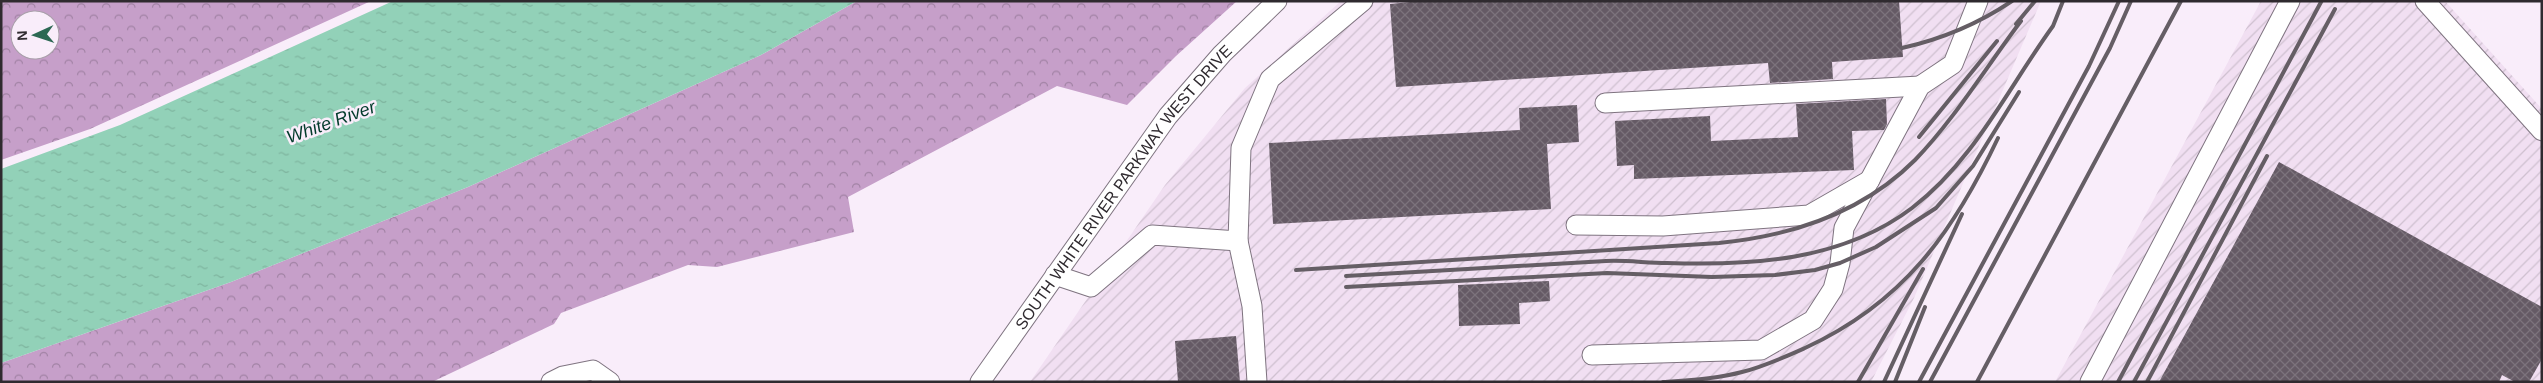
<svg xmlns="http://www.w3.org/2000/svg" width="2543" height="383" font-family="Helvetica,sans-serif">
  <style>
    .industrial { fill: url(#industrial-furrows) }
    .forest { fill: url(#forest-crowns); fill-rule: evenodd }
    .water { fill: url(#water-ripples) }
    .building { fill: url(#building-cross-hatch) }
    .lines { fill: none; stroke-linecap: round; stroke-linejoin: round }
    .minor-casing { stroke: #7f7480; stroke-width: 21 }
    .minor { stroke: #fff; stroke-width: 19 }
    .rail { stroke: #655e65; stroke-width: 4 }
    .labels { text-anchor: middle; stroke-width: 5; stroke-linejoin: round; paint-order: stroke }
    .street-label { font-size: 16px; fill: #2f2a2f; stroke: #f9edfa }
    .water-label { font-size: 18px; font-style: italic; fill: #023b2b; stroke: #f9edfa }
  </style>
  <defs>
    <pattern id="industrial-furrows" width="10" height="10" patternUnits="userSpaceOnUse" patternTransform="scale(1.25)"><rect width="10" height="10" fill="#f1dff2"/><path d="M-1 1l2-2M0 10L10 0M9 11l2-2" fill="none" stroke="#cfc0d0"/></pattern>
    <pattern id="forest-crowns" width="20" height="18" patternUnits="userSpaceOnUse" patternTransform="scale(1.25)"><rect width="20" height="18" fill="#c69fc9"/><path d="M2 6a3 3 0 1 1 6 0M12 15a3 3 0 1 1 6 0" fill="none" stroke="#a182a4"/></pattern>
    <pattern id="water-ripples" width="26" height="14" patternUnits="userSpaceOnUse" patternTransform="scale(1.25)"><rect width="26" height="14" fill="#92d1b8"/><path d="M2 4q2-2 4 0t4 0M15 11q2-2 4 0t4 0" fill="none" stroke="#7eb49e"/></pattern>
    <pattern id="building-cross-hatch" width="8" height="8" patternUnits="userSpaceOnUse" patternTransform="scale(1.25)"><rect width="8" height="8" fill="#655a65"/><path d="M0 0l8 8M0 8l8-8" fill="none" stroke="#7c737c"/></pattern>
  </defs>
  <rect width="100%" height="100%" fill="#f9edfa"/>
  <path class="industrial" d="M1341,1H2041L1914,298L1871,382H1030L1165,185L1245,88Z
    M2261,1H2445L2542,109V382H2055Z"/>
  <path class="forest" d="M1,1H371L90,129L1,160ZM20,20H50V50H20Z
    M857,1H1237L1176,56L1127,105L1057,86L848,197L854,232L717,267L688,265L561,313L554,324L432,382H1V363L231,282L468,187L761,55Z"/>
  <path class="water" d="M393,1H857L761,55L468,187L231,282L1,363V169L120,125Z"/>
  <path class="building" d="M1421,1H1899L1903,57L1832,62L1833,79L1770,83L1768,63L1396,87L1390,4Z
    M1886,99L1887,124L1884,130L1852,131L1854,170L1634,179V165L1617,166L1615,121L1710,116L1711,141L1798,137L1796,104Z
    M1577,105L1579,142L1547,144L1551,209L1273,224L1269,143L1520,130L1519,108Z
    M2279,162L2542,307V359L2529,382H2515L2502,375L2499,382H2159Z
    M1549,281L1550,301L1519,303L1520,324L1459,326L1458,285Z
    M1236,336L1240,382H1178L1175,341Z"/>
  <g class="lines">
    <defs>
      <g id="minor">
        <path d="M2425,1L2542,131"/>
        <path d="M1605,103L1920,86"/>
        <path d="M1576,225L1663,226L1809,215L1870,180"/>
        <path d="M1238,241L1252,306L1257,382"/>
        <path d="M1055,275L1091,287L1152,235L1238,241L1241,148L1270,79L1363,1"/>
        <path d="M1592,355L1761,350L1813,320L1833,289L1840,263L1844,228L1920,86L1953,64L1978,1"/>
        <path d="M551,382L563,376L593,370L610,382"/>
        <path id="s1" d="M980,382L1168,116L1222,54L1277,1"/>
        <path d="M2090,382L2290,1"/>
      </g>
    </defs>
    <use href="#minor" class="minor-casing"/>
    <use href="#minor" class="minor"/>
    <path class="rail" d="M2016,24L2035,1
      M1902,48C1942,39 1978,24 2012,1
      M1919,137L1997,41
      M1296,270L1719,243C1791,236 1862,213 1915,160C1953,121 1987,66 2021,21
      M1346,276C1433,271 1519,266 1606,261C1626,260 1647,263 1667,263C1751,266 1842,261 1912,208C1974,161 2008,88 2053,26L2063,1
      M1346,287L1607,273L1712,277L1775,275L1815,270L1840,263L1876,247L1936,208L1973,166L2019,92
      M1663,382C1689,380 1716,379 1742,372C1763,367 1785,357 1805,348C1903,303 1953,233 1998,138
      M1858,382L1923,269
      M1884,382L1962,214
      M1895,382L1925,307
      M1919,382L2089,66L2119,1
      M1930,382L2110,48L2131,1
      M1977,382L2181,1
      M2118,382L2321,2
      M2134,382L2335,9
      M2147,382L2267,156"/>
  </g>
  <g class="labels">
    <g class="street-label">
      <text dy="6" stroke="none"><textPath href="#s1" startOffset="242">SOUTH WHITE RIVER PARKWAY WEST DRIVE</textPath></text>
    </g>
    <g class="water-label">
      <text transform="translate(331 122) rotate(-20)" y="6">White River</text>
    </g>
  </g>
  <rect width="2543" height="383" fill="none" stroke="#2f2a2f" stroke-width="5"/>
  <g transform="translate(35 35) rotate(267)"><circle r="24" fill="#f9edfa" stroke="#a89fa9"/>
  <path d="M0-4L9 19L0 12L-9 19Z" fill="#2c6853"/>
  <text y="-8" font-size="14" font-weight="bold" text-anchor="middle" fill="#2f2a2f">N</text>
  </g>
</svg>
